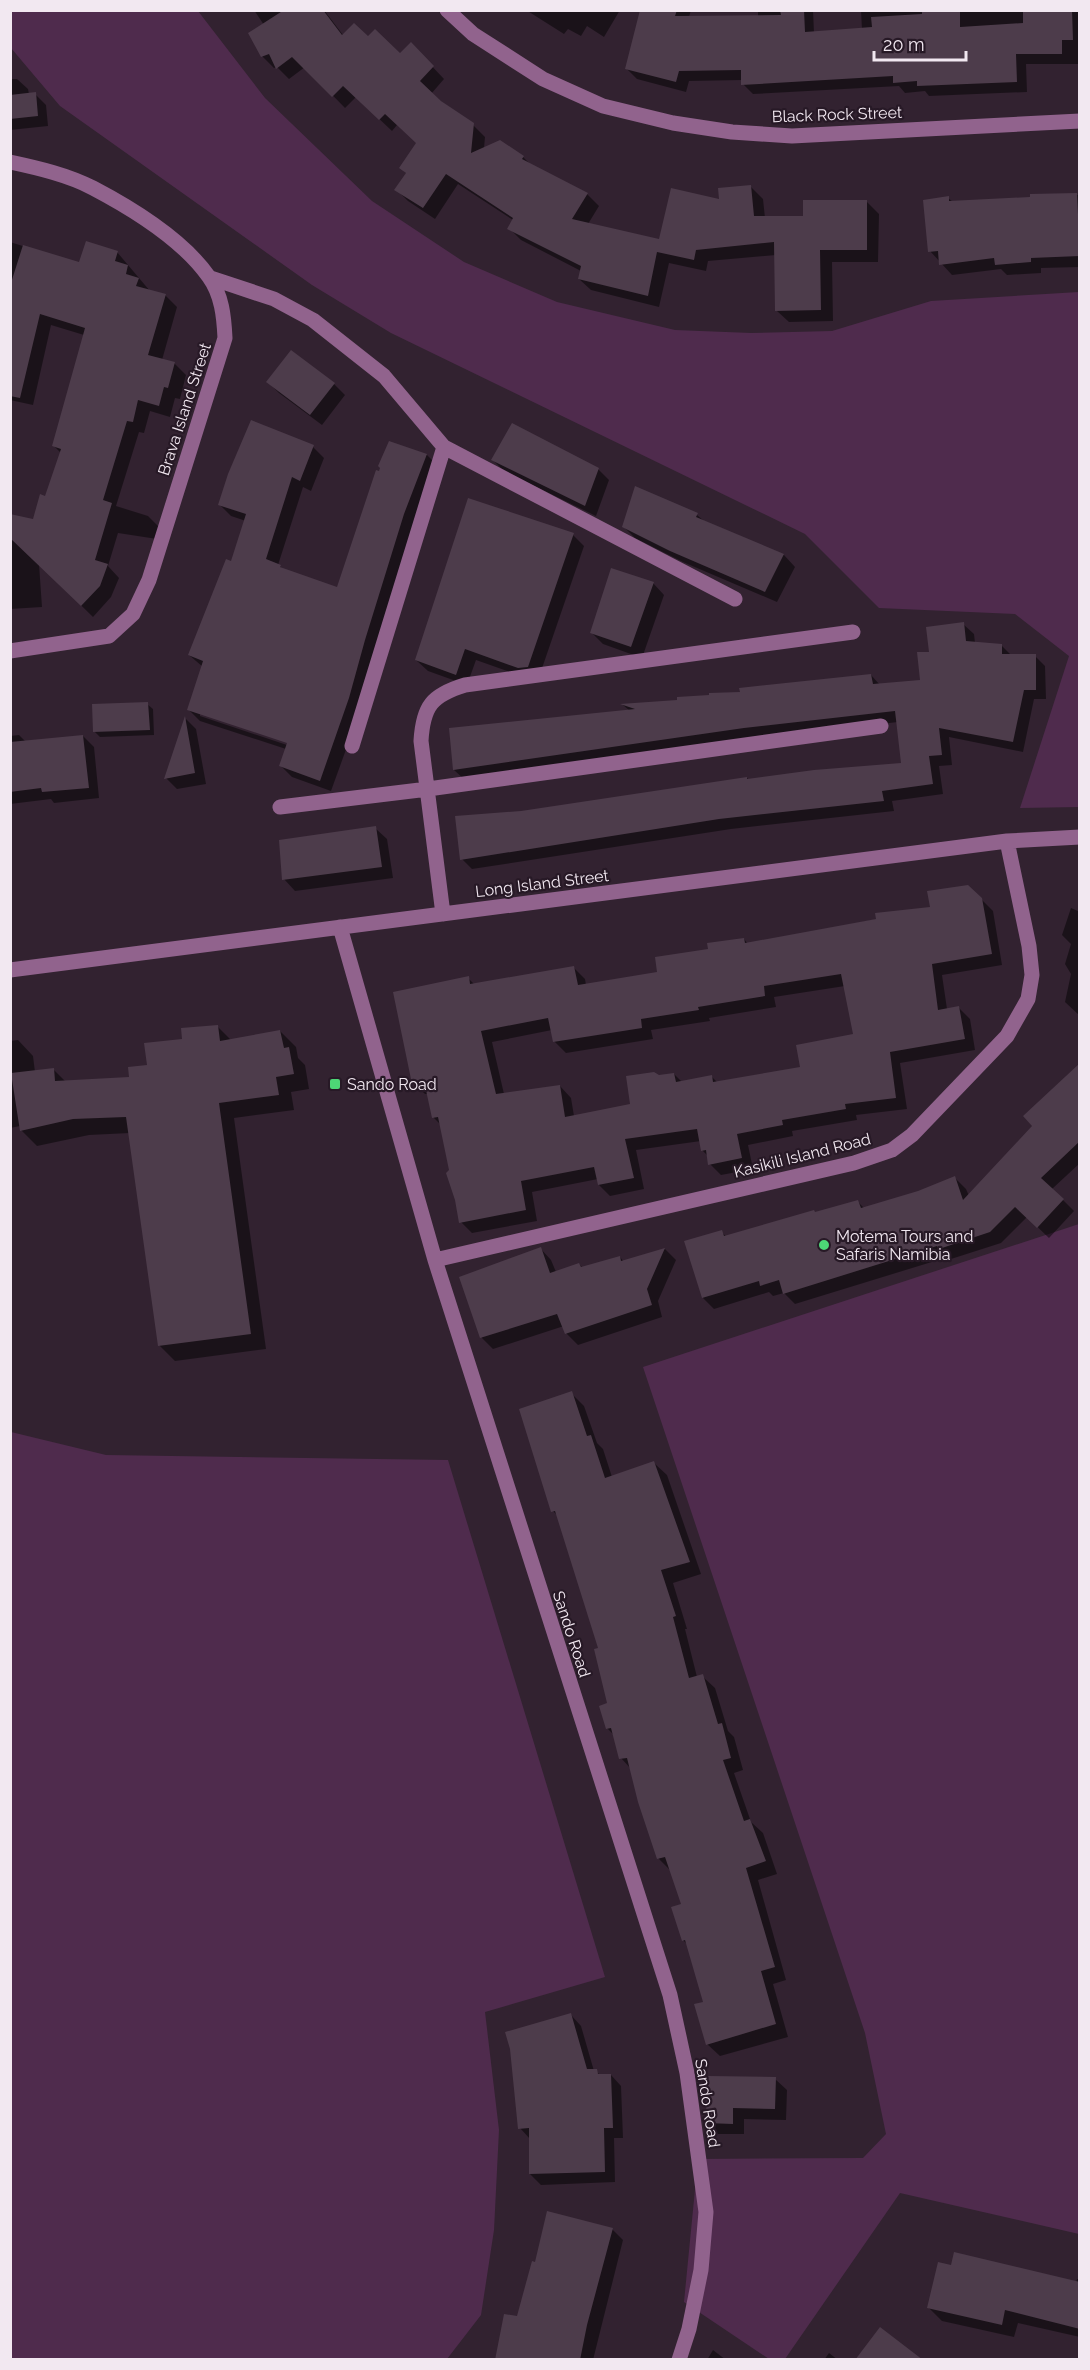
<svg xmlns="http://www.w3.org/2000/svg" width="1090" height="2370" font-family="Raleway,sans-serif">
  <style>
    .green { fill: #4f2b4d }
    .shadow { fill: #0007; fill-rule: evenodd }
    .building { fill: #4d3c4b; fill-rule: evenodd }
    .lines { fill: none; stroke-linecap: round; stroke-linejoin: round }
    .minor { stroke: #91638d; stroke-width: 15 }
    .poi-dot { fill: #4dd676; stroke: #271926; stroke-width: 2 }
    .labels { text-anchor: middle; stroke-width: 4.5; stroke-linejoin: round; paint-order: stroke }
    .street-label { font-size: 16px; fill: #f2e8f1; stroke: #271926 }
    .poi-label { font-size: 16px; fill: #f2e8f1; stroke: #271926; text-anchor: start }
  </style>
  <rect width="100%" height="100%" fill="#322230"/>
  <path class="green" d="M10,11H198L265,98L372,201L464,262L557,302L675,330L751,333L832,331L931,301L1079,292V807L1020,808L1069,656L1015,614L879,608L805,534L391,333L312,285L60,106L11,48Z
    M1079,1224V2234L900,2193L785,2359H769L684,2302L698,2159L863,2158L886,2134L865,2033L643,1367Z
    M11,1432L106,1455L448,1460L605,1977L485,2012L499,2130L494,2230L481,2315L447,2359H11Z"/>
  <path class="shadow" d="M254,10H324L343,35L368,38L400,55L411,44L444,79L431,94L473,125L485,137L484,148L523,157L532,166L587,194L599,206L588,224L661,241L721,201L751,187L763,199L765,218L805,217L867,202L879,214L878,262H832L833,321L789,322L777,311L776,255L708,261L706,271L669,263L659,307L591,290L579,279L581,271L521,240L509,228L513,220L458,184L435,219L408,201L396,189L407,174L401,168L418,143L397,125L392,131L356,97L345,108L305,67L289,79L277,67L274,68L262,56L264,25Z
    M526,10H620L604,37L587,26L581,36L568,29L564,34Z
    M642,10H691L689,17H758V10H813L814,33L862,30L861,10H1080V64H1026L1027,92L929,96L925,91L905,93L899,86L753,94L743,84V80L689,81L686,92L637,79L626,68Z
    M10,79H17L28,89L29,94H35L46,105L48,126L10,130Z
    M1031,195H1080V267L1041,268V273L1007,275L1001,269L952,275L930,251L948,198L953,202L1031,199Z
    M10,242L80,264L117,252L150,291L165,295L177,307L162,360L174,363L186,375L180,399L175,398L170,417L150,411L144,433L139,432L116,506L148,516L159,527L157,539L118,533L108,566L119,578L111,597L93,617L39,564L42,607L10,609V531L54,524L61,453L54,446L84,335L51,325L33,405L10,400Z
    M268,382L334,384L345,395L322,425L279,393Z
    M390,443L427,455L438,466L361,708L331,791L292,777L281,766L286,749L200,721L189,710L203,667L189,655L232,563L246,521L231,516L220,505L313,447L324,458L311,491L303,487L278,565L284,570L338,589ZM200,713L294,744L293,747L200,716Z
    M493,460L598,469L609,480L596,516L504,471Z
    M697,515L704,521L784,555L795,567L777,602L683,562L635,538L623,526Z
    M573,535L584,546L539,677L530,679L476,660L467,685L428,671L416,660Z
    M653,583L664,595L642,658L603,644L592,633Z
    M963,624L974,634L975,643L1002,646L1012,656H1035L1045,666L1046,699H1034L1023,752L949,737L952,765L939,766L943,794L892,801L894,811L731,829L472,869L462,859L522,813L747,778L749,780L902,764L898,722L755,738L465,780L454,770L630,711L623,705L679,701L871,675L880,685L922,681L930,653Z
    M147,704L153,709L154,735L100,737L94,731Z
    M186,719L196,729L206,784L177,789L166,778Z
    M19,735L26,742L83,736L94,747L99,798L54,803L51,799L10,804V736Z
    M375,828L387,839L393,878L295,891L284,879Z
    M968,886L993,911L1002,965L942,975L947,1009L959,1008L970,1019L975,1050L900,1063L907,1109L856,1115L857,1120L792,1131L793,1136L748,1145L753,1169L721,1175L710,1164L708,1156L702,1150L701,1141L636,1150L644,1189L610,1196L599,1185L598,1179L532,1192L537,1221L472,1233L461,1222L442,1126L434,1118L428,1094H425L414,1083L468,978L474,984L574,968L585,979L586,985L659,974L710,951L744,939L748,944L931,909ZM845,986L855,1036L802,1068L718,1083L712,1077L682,1082L674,1074L659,1076L631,1105L574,1116L571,1098L560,1086L504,1094L492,1042L552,1030L554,1041L566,1053L653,1039L651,1030L710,1021L709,1018L776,1007L774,997Z
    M1071,908L1078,911L1080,908V1016L1065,1002L1071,974L1065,964L1071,944L1062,935Z
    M217,1026L231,1040L280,1031L296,1047L298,1058L305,1065L309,1089L291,1092L294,1110L234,1118L266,1349L175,1361L160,1346L130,1133L89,1135L37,1146L21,1130L20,1126L10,1128V1041L18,1040L33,1056L35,1072L53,1069L66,1082L131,1079L184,1040Z
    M1080,1065V1163L1052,1189L1074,1211L1049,1238L1027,1217L1001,1243L951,1259L948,1257L795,1304L784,1293L773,1296L769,1292L714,1309L703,1298L721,1232L727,1237L858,1202L865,1209L919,1192L955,1178L966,1189L969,1196L1034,1126Z
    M540,1248L551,1260L556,1272L579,1264L583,1268L620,1257L624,1262L665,1249L676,1260L658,1301L662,1317L578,1345L566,1333L564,1326L493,1349L482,1338L461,1278Z
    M571,1393L584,1406L597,1443L603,1449L612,1477L654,1463L667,1475L701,1574L673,1583L687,1629H685L697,1677L702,1676L715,1688L728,1731L734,1737L743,1770L734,1773L751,1822L763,1833L777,1874L758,1880L786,1980L773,1984L788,2037L720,2056L707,2044L705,2003L688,1945L683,1940V1905L671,1871L659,1859L639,1802L631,1769L621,1758L614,1735L607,1728L609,1704L600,1649L559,1517L553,1511Z
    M571,2015L581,2026L594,2071L601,2075H611L621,2086L623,2138H614L615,2182L541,2185L530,2174V2139L520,2128Z
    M775,2079L787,2090L786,2120L744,2119V2134H718L707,2122Z
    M612,2229L623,2240L593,2360H502L518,2318Z
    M1077,2279H1080V2337L1018,2323L1014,2337L942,2321L929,2308L1076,2283Z
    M713,2350L726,2360H707Z
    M829,2353L838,2360H824Z"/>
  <path class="building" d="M284,10H323L342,35L354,23L368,36L375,29L400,53L411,42L434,66L420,81L441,101L474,123L471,153L500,140L524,156L522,159L588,193L572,219L659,239L671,188L719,199L718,188L751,185L754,216H803V200H867V250H820L821,310L775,311L774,242L696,250L694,260L657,252L648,296L578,279L581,266L507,229L513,218L446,174L423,208L394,190L406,173L399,168L416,143L385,114L379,120L343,86L332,97L292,57L276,69L269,54L261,57L248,33Z
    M640,10H677L675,16L781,15L780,10H804L805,32L872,27L871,17L922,14V10H960V27L1023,23V10H1072L1073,40H1062V54H1016L1017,82L917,86V81L893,83V76L741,85V70L679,71L676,82L625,69Z
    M36,92L38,116L10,119V95Z
    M1077,193L1080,256L1031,258V262L995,265L994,258L939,265L938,251L928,252L923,200L949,196V201L1030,197V194Z
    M86,241L118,251L115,261L128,265L126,274L139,278L136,286L166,294L148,355L175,362L168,388L164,387L159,406L138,400L133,422L127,421L103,500L112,503L95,560L108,564L100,586L81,606L10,538V514L33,519L40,494L45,496L61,449L52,446L85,328L40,314L20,398L10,396V286L23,245L79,262Z
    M291,350L335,383L310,415L266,382Z
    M251,420L314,445L300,481L292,477L266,559L281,565L280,567L337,587L376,470L379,471L380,468L378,466L389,441L427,454L404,514L365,640L349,698L320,781L279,766L287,743L187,710L203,661L188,655L226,559L231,561L246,514L218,505L228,474Z
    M512,423L599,468L585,506L491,460Z
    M635,486L698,513L696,517L784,554L765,592L670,551L622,527Z
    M468,498L574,533L528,667L518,668L465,649L456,675L415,660Z
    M611,568L654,582L631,647L590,633Z
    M964,622L966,641L1002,644V654H1036V690H1024L1013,742L939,728L942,755L929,756L933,784L882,791L884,801L719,819L460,860L455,816L521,811L747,777V779L814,770L901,763L895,711L744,728L453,770L449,728L635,709L620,704L677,700V697L709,695V693L740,692L739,688L871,674L873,684L920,680L917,652H929L926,627Z
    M148,702L150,730L93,732L92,704Z
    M185,716L195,773L164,779Z
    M83,735L89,788L42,792L41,788L10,792V742Z
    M376,826L382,867L282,880L279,840Z
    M968,885L982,898L992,954L932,964L938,1010L959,1006L965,1039L890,1052L896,1098L845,1104L846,1109L782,1120L783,1125L737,1134L742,1158L708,1165L706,1150L701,1151L697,1129L625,1139L634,1178L598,1185L594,1167L521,1181L526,1210L459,1223L455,1200L446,1173L449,1170L438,1117L432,1118L424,1081L412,1084L393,992L469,976L470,984L574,966L578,985L657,972L655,957L708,949L707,943L744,938L745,943L876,919L875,913L930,907L927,891ZM841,974L853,1034L796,1045L800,1067L713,1082L712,1075L676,1082L674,1073L659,1075L654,1072L626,1076L630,1104L565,1117L560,1085L496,1094L481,1031L548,1018L553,1042L642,1028L641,1019L699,1010L698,1007L765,996L764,986Z
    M218,1025L220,1041L280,1030L284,1048L289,1047L294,1074L276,1077L279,1095L219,1103L251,1334L158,1346L126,1117L73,1119L20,1131L11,1073L54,1068L55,1081L129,1077L128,1067L147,1065L144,1043L182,1039L181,1028Z
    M1080,1063V1141L1041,1178L1064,1199L1037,1228L1015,1207L990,1232L939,1249L937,1246L783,1294L779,1280L760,1286L759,1281L702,1298L684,1241L722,1230L724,1236L814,1210L815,1212L858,1200L861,1208L918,1191L955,1176L963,1200L1032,1126L1023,1116Z
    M541,1247L550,1273L579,1263L581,1267L620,1256L621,1261L665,1248L647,1289L652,1305L565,1334L557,1314L480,1338L459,1277Z
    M572,1391L587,1436L591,1435L605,1478L654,1461L690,1562L661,1570L676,1616L673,1617L689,1678L703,1674L718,1724L722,1723L731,1758L723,1760L744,1821L750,1819L766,1861L746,1868L775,1967L761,1971L776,2024L706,2045L694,2004L703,2002L685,1940L682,1941L671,1907L681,1904L665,1857L657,1859L638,1802L627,1758L619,1759L611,1728L606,1729L599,1706L607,1703L594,1649L598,1648L555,1511L551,1512L519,1409Z
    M571,2013L587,2069H597L598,2074H611L613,2128H604L605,2172L529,2174V2128L518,2129L510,2049L505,2032Z
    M707,2076L776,2077L775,2109L733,2108V2124L706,2123Z
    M547,2211L613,2228L587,2325L580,2360H495L504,2314L517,2316L532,2261L535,2262Z
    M954,2252L1080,2282V2329L1005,2310L1002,2325L927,2308L938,2262L951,2265Z
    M880,2327L923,2360H855Z"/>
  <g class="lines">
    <path class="minor" d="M447,10L473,34L543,79L603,106L673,123L732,132L792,136L1080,121
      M10,162C38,168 68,175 93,188C133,209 183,240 209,277C222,295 224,317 225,338L149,580L133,614L109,636L10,651
      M211,278L274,299L313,320L384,376L444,447L735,599
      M352,746L444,447
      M280,807L428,789L881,726
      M443,914L421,741C423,706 432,695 465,685L853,632
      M340,927L435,1260L670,1995L687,2073L706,2212L701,2270L689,2329L679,2360
      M10,970L1007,841L1080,837
      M435,1260L854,1163L892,1150L912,1135L1007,1036L1028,999L1032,975L1029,946L1007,841"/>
  </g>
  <g class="poi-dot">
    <rect x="329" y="1078" width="12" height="12" rx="3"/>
    <circle cx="824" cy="1245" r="6"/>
  </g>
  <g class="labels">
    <g class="street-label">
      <text transform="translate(837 114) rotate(-2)" y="6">Black Rock Street</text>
      <text transform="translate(184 409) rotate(-72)" y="6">Brava Island Street</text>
      <text transform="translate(542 883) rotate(-7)" y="6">Long Island Street</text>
      <text transform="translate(802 1155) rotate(-14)" y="6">Kasikili Island Road</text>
      <text transform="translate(572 1634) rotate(72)" y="6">Sando Road</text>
      <text transform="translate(708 2103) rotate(81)" y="6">Sando Road</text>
    </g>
    <g class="poi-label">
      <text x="347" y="1090">Sando Road</text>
      <text x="836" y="1242">Motema Tours and<tspan x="836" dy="18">Safaris Namibia</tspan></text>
    </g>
  </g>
  <rect width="1090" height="2370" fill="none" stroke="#f2e8f1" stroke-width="24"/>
  <path d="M874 51v9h92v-9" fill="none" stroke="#f2e8f1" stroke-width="3"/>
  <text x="883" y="51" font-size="18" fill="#f2e8f1" stroke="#271926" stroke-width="4.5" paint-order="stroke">20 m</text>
</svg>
